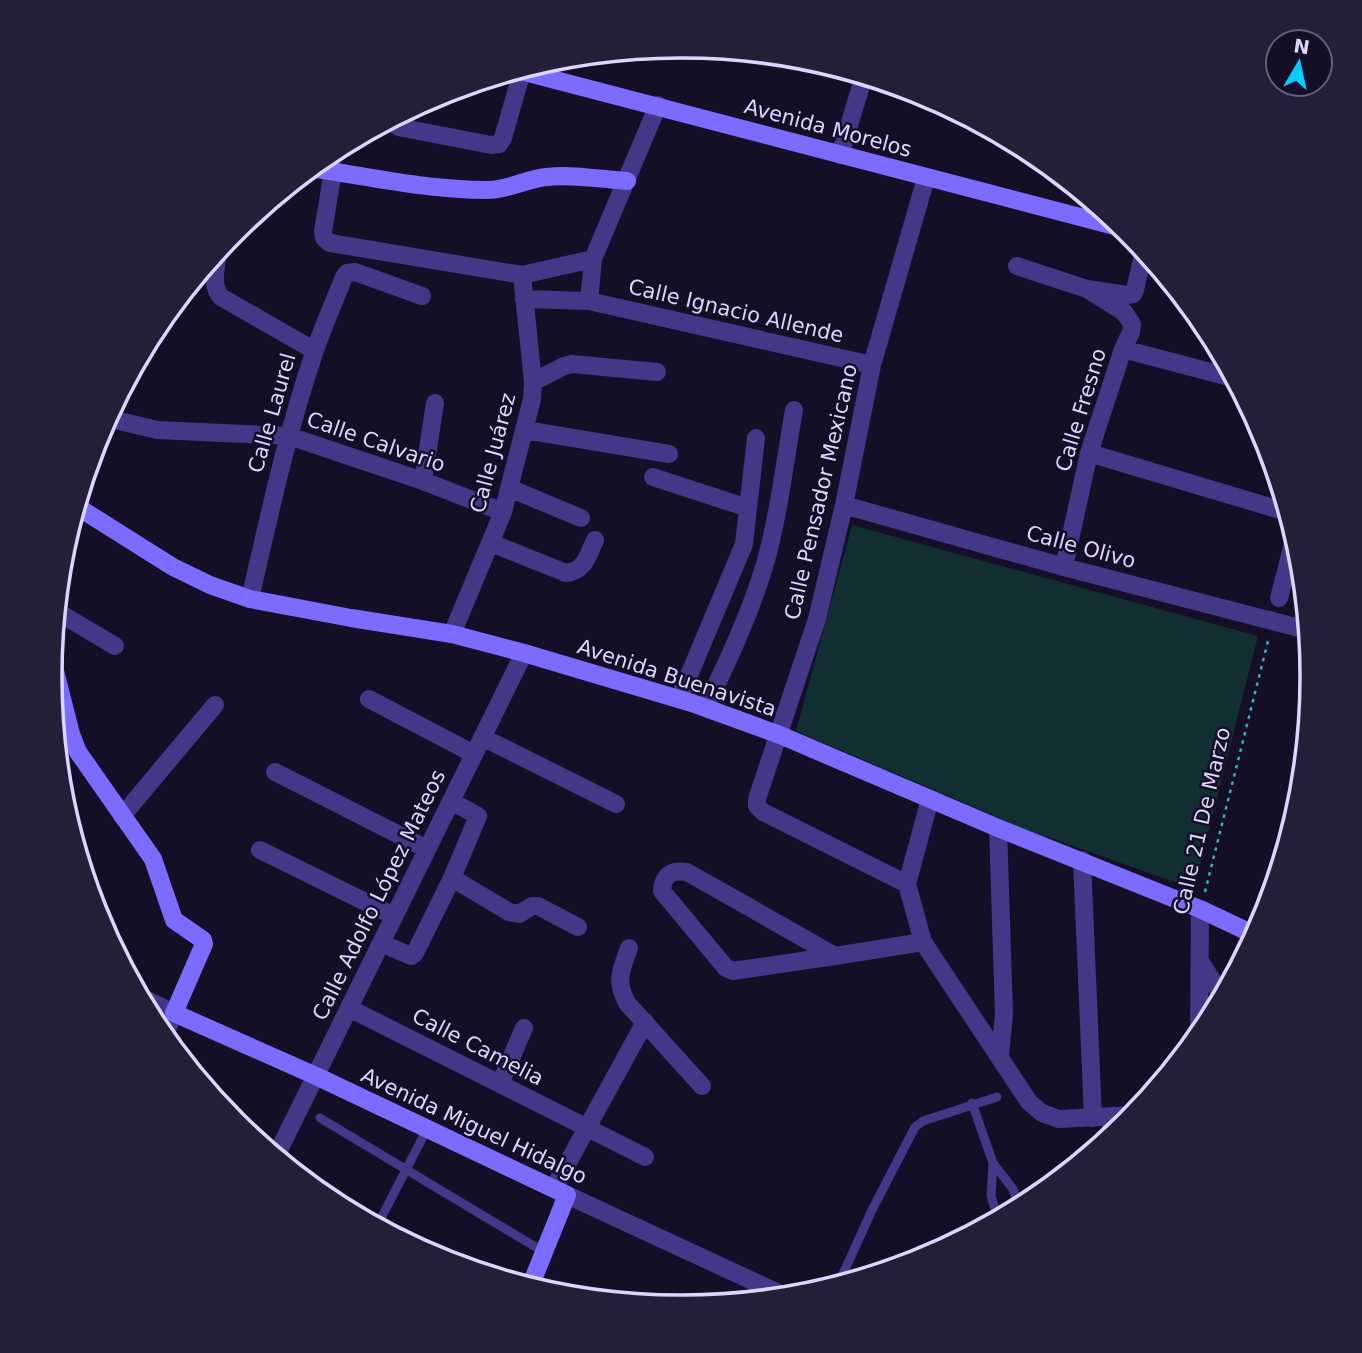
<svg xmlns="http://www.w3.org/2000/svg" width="1362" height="1353" font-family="'DejaVu Sans',sans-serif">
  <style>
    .green { fill: #112f31 }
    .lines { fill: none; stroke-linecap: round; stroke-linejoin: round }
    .path { stroke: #2bb8bc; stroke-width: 2.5; stroke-dasharray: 3.5 5; stroke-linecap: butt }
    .lane { stroke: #423887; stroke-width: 9 }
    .street { stroke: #423887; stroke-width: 18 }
    .secondary { stroke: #7b6bff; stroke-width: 18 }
    .labels { text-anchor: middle; stroke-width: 5; stroke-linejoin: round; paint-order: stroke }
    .street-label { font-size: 21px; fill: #ddd4ff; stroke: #150e27 }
    .rim { fill: none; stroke: #ddd4ff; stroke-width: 3.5 }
  </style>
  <rect width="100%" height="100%" fill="#150e27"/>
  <path class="green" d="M852,525L1258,636L1194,889L1025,829L796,731Z"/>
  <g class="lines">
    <path class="path" d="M1205,892L1269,637"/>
    <path class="lane" d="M972,1103L993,1163L1013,1189L1019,1208
      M320,1118L544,1252
      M993,1163L991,1196L998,1219
      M377,1226L427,1129
      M838,1285L872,1210L915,1127L923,1121L997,1097"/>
    <path class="street" d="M398,127L491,145L499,144L503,138L523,68
      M840,155L864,76
      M333,171L323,231L324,238L330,243L522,275L593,259
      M218,250C217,266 210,285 221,297L315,351
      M1017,266L1087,289L1127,295L1133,294L1135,290L1144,251
      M524,299L589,301L872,365
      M589,301L593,259L658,105
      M1123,349L1233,378
      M533,382L564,366L572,364L657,372
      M107,418L157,430L289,436L423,481L503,512
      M525,430L669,454
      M1089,453L1287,512
      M653,477L748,508
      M423,481L435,403
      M509,488L581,518
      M844,505L1064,567L1307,630
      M491,543L566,573C585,571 588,555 595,540
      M1064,567L1089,453L1123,349L1131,332L1132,324L1124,312L1087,289
      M1279,598L1295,536
      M250,599C269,516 287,433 314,353C323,327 334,302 344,277L347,273L355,272L422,296
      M56,611L115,646
      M452,634L503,512L532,399L533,382L522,275
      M369,699L474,754
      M679,699L744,544L756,438
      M705,708C728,661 750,614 765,564C779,514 785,461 794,410
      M482,737L616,804
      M275,772L427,849
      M930,799L907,884L923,942L1029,1102L1042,1113L1059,1119L1133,1115
      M122,816L215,705
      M998,828L1004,1014L1000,1055
      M260,850L394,916
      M1082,860L1093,1118
      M452,878L509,912L519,914L532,906H538L578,927
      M907,884L763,812L757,806V799L817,619L844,505L872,365L926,178
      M381,943L411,956L415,953L452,878L478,816L451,801
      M629,948C621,971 615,980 627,1003L702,1086
      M835,956L733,971L726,968L662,891C663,874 672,870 687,872L835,956L923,942
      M1200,961L1222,996
      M141,997L174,1013L164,1036
      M349,1008L645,1157
      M1199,1035L1200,909
      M500,1084L524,1028
      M1111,1117V1136
      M276,1156L524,653
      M554,1188L645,1022
      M567,1195L787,1297"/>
    <path class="secondary" d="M517,70L1126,229
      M311,168C369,177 429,190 488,190C508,190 526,179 546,177C573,174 600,179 627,181
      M76,506L173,567L210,585L250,599L351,618L452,634L524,653L692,703L780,735L998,828L1200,909L1255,935
      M52,659L71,734L78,752L153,859L174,920L203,940L204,944L174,1013L316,1076L567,1195L530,1287"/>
  </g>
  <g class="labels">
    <g class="street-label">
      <text transform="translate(828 128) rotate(15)" y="7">Avenida Morelos</text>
      <text transform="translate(736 311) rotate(13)" y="7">Calle Ignacio Allende</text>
      <text transform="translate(1081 410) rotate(-73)" y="7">Calle Fresno</text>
      <text transform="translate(272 413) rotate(-74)" y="7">Calle Laurel</text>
      <text transform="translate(376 442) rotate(19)" y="7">Calle Calvario</text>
      <text transform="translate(493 453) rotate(-75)" y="7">Calle Juárez</text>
      <text transform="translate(821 492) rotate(-77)" y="7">Calle Pensador Mexicano</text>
      <text transform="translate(1081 547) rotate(15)" y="7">Calle Olivo</text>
      <text transform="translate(677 678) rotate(18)" y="7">Avenida Buenavista</text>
      <text transform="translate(1202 821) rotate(-77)" y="7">Calle 21 De Marzo</text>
      <text transform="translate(379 895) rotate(-64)" y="7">Calle Adolfo López Mateos</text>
      <text transform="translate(478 1047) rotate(27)" y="7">Calle Camelia</text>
      <text transform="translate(474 1126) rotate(25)" y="7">Avenida Miguel Hidalgo</text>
    </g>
  </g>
  <path d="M0 0H1362V1353H0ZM680 58H682A618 618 0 0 1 1300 676V677A618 618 0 0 1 682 1295H680A618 618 0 0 1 62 677V676A618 618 0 0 1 680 58Z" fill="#251e38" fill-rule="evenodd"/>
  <path class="rim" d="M680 58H682A618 618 0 0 1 1300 676V677A618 618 0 0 1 682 1295H680A618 618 0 0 1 62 677V676A618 618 0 0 1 680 58Z"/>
  <g transform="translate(1299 63) rotate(9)"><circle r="33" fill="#150e27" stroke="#655d7d" stroke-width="2"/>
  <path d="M0-5L12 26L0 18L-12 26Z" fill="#00d0ff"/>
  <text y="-10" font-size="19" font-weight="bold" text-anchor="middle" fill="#ddd4ff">N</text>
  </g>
</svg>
